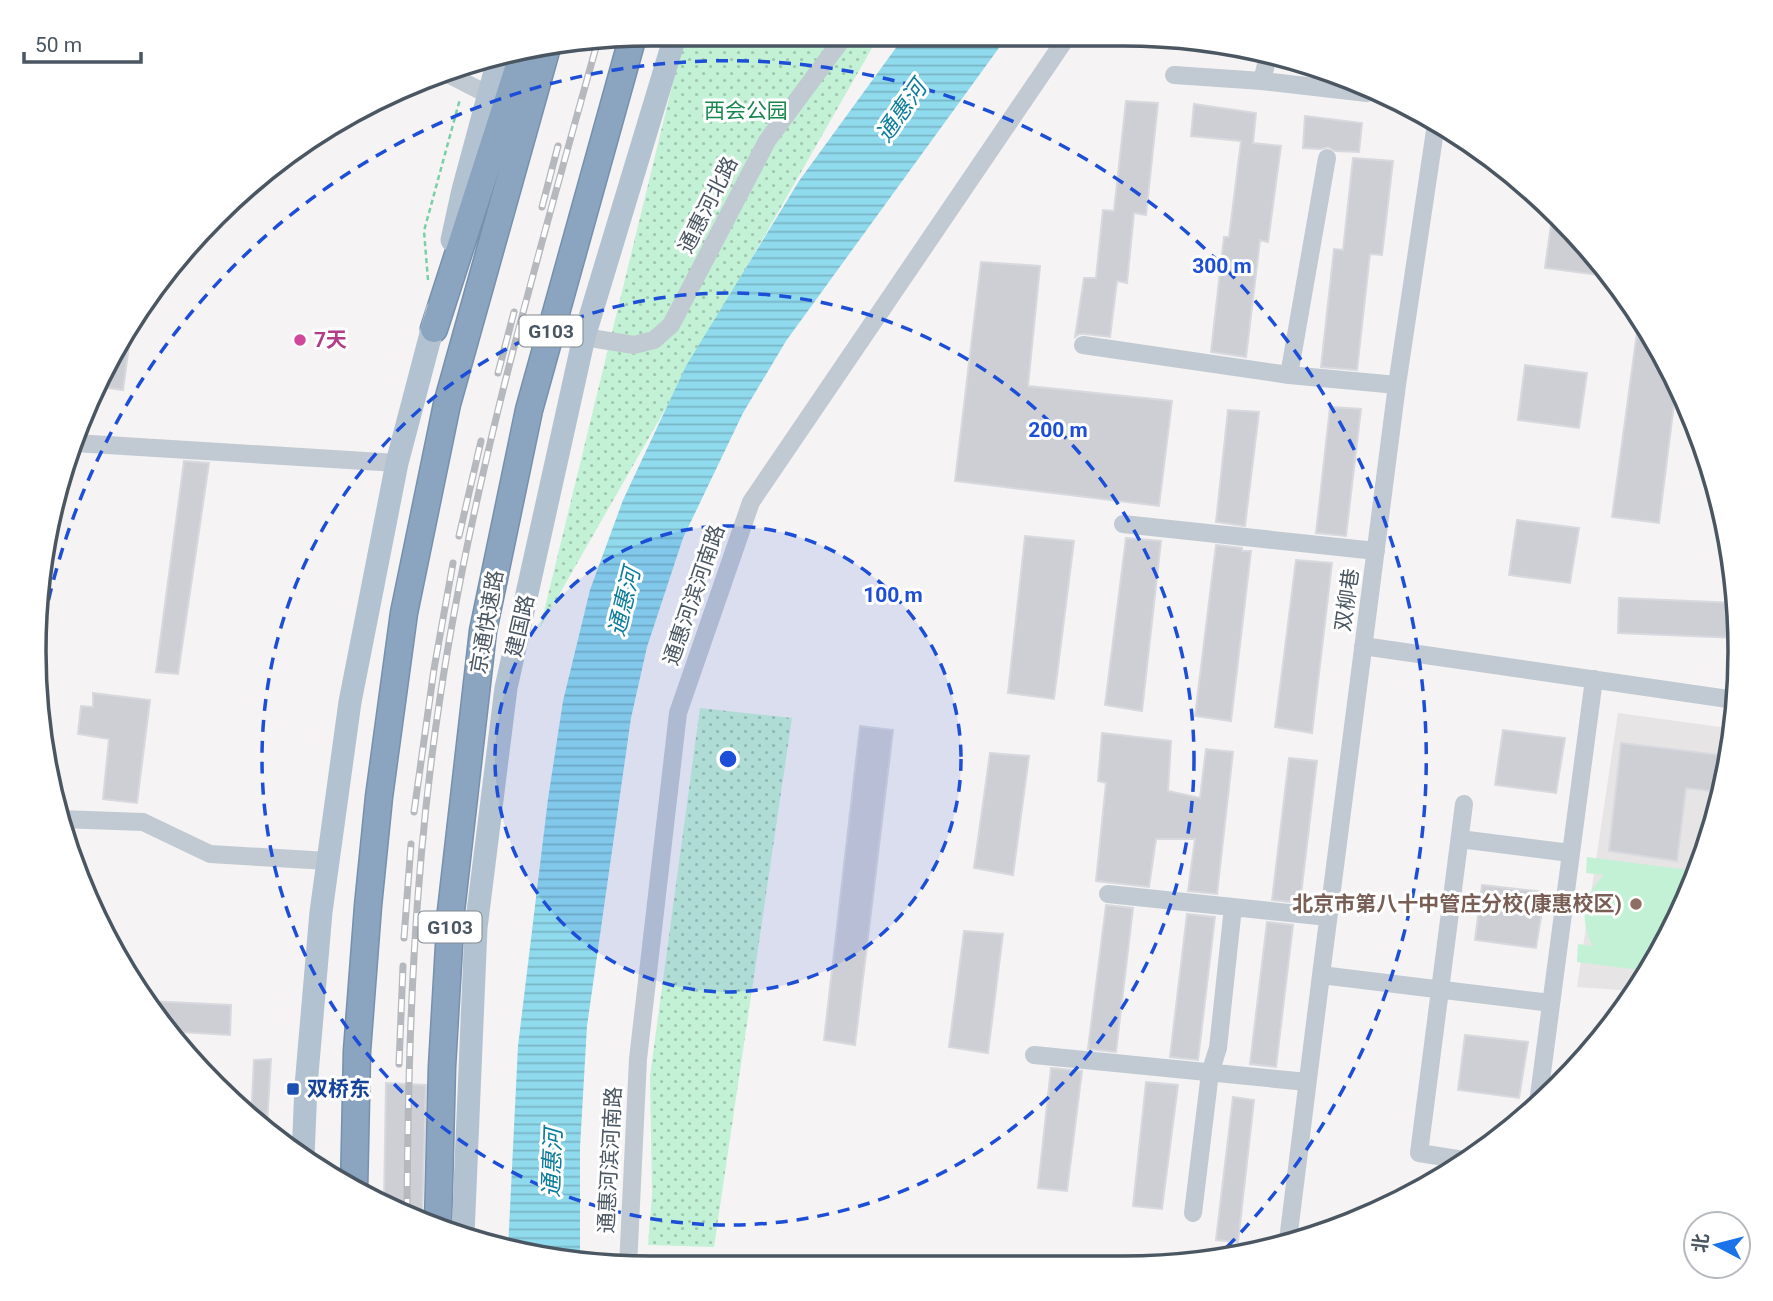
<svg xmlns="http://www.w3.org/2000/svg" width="1773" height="1301" font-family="Roboto,'Noto Sans SC',sans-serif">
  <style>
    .education { fill: #e6e4e5 }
    .park { fill: url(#park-dots) }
    .pitch { fill: #c3f1d5 }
    .water { fill: url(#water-rules) }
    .building { fill: #cdcfd5; stroke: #d7d9de; stroke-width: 2 }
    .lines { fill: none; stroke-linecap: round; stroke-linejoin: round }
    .highway-casing { stroke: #7690ad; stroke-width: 29 }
    .path { stroke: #7ad0a6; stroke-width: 2.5; stroke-dasharray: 5 3.5; stroke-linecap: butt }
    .minor { stroke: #c1cad2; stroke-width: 18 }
    .major { stroke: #b3c2d1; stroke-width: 23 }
    .highway { stroke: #8ba5c1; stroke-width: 26 }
    .rail-casing { stroke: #b5b8bd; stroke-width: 7 }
    .rail { stroke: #fff; stroke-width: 4.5; stroke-dasharray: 13; stroke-linecap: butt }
    .ring { fill: none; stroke: #1d4ed8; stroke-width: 3.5; stroke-dasharray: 12 9 }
    .hotel-dot { fill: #d1479c; stroke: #fff; stroke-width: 2.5 }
    .education-dot { fill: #8d6e63; stroke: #fff; stroke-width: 2.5 }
    .transit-dot { fill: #1a4fb4; stroke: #fff; stroke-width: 2.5 }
    .labels { text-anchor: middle; stroke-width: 6; stroke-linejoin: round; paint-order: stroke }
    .shield { fill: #fff; stroke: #808990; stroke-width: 2 }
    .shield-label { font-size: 19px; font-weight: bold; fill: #4a5661 }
    .park-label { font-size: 21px; fill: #17864f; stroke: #fff }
    .street-label { font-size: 21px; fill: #4a5661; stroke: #fff }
    .hotel-label { font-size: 21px; font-weight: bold; fill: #b23c85; stroke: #fff; text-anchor: start }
    .education-label { font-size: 21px; font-weight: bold; fill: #785e54; stroke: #fff; text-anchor: end }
    .transit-label { font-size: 21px; font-weight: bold; fill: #164399; stroke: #fff; text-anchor: start }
    .water-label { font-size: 23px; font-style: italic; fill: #0c7c9b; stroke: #fff }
    .rim { fill: none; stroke: #4a5661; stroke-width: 3.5 }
    .centre { fill: #1d4ed8; stroke: #fff; stroke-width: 3.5 }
    .ring-label { font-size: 21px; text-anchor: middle; font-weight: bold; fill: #1d4ed8; stroke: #fff; stroke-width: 6; stroke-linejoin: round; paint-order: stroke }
  </style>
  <defs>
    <pattern id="park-dots" width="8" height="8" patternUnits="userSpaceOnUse" patternTransform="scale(1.75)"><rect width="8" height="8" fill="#c3f1d5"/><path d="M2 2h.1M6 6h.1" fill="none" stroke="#a0c6b0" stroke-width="1.8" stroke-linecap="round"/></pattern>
    <pattern id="water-rules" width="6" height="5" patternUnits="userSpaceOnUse" patternTransform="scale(1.75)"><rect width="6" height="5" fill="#90daee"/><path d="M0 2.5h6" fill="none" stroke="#78b4c4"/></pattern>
  </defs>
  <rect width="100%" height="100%" fill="#f5f3f3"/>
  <path class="education" d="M1618,713L1735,729L1707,849L1657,959L1634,991L1577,987Z"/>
  <path class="park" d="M685,33L880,34L540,628Z
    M700,708L792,718L714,1247L648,1245L652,1195L650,1076Z"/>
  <path class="pitch" d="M1587,857L1697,871L1657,959L1648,971L1577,962L1578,944L1593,946C1579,920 1583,896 1604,875L1586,873Z"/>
  <path class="water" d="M906,34H1009L786,341L743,413L683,538L647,647L631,718L587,1026L580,1147V1261L508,1249L518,1046L548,799L563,701L590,590L623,500L686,366L799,181Z"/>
  <path class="building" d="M1126,101L1158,103L1146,215L1134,213L1127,283L1117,281L1110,337L1085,334H1079L1075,337L1084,278H1096L1103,210L1114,211Z
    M1194,104L1256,113L1253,143L1281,146L1268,242L1260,240L1246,357L1211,352L1224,237H1229L1241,141L1191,136Z
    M1305,116L1362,123L1359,152L1335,151L1328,147L1320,149L1303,148Z
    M1353,158L1393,161L1382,255L1370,254L1357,370L1321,367L1334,249L1343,250Z
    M1552,218L1612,275L1614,277L1545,268Z
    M981,262L1040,266L1028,386L1172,401L1159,506L955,481Z
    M1639,318L1677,380L1659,523L1612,517Z
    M131,330L123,390L94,386L97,377Z
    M1525,365L1587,373L1579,428L1518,420Z
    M1330,407L1361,409L1346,536L1316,533Z
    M1228,410L1259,412L1245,526L1216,522Z
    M184,461L209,463L178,674L156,672Z
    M1517,520L1579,528L1570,583L1509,575Z
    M1025,536L1074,541L1054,699L1008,693Z
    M1126,538L1161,541L1142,711L1105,705Z
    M1216,545L1242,548V551H1251L1231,721L1195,716Z
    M1296,560L1332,563L1312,733L1275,727Z
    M1619,598L1737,603L1738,638L1618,633Z
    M93,693L150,700L137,803L103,799L109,739L78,734L81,706L93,707Z
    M860,726L893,730L855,1045L824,1040Z
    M1503,730L1565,738L1556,793L1495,785Z
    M1102,733L1171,741L1168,791L1200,798L1206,749L1233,752L1217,894L1188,891L1195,839H1156L1149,887L1096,881L1106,783L1098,781Z
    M1621,743L1729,756L1720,792L1686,788L1677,861L1609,851Z
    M990,753L1029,756L1013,875L974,868Z
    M1289,758L1317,761L1300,903L1272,900Z
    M1482,885L1545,892L1536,948L1475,940Z
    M1106,905L1133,908L1116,1052L1088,1049Z
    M1187,914L1215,917L1198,1060L1170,1057Z
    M1267,922L1293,925L1276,1067L1250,1064Z
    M964,931L1003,934L988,1053L949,1047Z
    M147,1001L231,1005L230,1035L180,1032L179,1046L161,1026Z
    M1465,1035L1528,1042L1519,1098L1458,1090Z
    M271,1059L267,1124H256L251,1120L254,1060Z
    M1051,1068L1082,1071L1067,1191L1038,1188Z
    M1146,1082L1178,1085L1162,1209L1133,1206Z
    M386,1083L426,1085L422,1218L384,1203Z
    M1233,1097L1254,1100L1238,1242L1216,1240Z"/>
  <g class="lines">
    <defs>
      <path id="highway" d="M434,329L524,50
        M354,1190L357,1051L368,906L379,797L404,613L447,404L547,47
        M438,1225L442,1067L451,911L483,631L529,410L633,36"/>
    </defs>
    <use href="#highway" class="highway-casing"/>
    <path class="path" d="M428,280L424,231L460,99"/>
    <path class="minor" d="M446,73L487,94
      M1174,75L1262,81L1367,93
      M1262,81L1269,52
      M1327,158L1289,375L1397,385
      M584,337L634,345L654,340L671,325L767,141L846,34
      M1083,345L1289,375
      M75,443L397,463
      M1123,524L1376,551
      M1363,646L1735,700
      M60,819L143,822L210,854L328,861
      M1460,839L1570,853
      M1108,894L1328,917
      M1321,975L1551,1003
      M1034,1055L1307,1082
      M1538,1103L1594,679
      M1464,1160L1419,1153L1464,804
      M1193,1213L1210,1073L1218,1048L1233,907
      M1288,1240L1321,975L1397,385L1436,124
      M628,1266L638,1059L678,713L751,502L1069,34"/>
    <path class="major" d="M452,240L463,190L500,53
      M303,1157L306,1086L321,912L350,702L397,463L437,311
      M463,1235L476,928L506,688L584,337L676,33"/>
    <use href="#highway" class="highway"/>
    <defs>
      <path id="rail" d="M542,207L558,146
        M498,373L514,312
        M459,536L481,441
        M414,812L434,669L453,563
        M404,938L411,844
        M399,1064L403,966
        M407,1212C408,1040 414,868 440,698C473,475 538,257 598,40"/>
    </defs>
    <use href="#rail" class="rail-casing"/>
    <use href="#rail" class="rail"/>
  </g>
  <circle cx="728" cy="759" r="233" fill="#1d4ed8" fill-opacity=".12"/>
  <g class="ring">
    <circle cx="728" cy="759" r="233"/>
    <circle cx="728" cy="759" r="466"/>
    <path d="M37 662A698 698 0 1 1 1217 1257"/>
  </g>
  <circle class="hotel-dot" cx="300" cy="340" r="7"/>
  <circle class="education-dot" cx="1636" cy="904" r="7"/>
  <rect class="transit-dot" x="286" y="1082" width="14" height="14" rx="3.5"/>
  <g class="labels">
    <g class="shield">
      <rect x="519.5" y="315.5" width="63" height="31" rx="5"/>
      <rect x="418.5" y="911.5" width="63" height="31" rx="5"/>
    </g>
    <g class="shield-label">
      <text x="551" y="338">G103</text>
      <text x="450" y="934">G103</text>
    </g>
    <g class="park-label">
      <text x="746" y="118">西会公园</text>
    </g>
    <g class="street-label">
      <text transform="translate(708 205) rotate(-63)" y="7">通惠河北路</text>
      <text transform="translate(694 595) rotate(-71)" y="7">通惠河滨河南路</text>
      <text transform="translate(1347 600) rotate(-82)" y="7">双柳巷</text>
      <text transform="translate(487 622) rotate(-80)" y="7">京通快速路</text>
      <text transform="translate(520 626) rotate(-77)" y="7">建国路</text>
      <text transform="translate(610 1160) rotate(-87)" y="7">通惠河滨河南路</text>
    </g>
    <g class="hotel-label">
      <text x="314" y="347">7天</text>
    </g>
    <g class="education-label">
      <text x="1622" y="911">北京市第八十中管庄分校(康惠校区)</text>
    </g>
    <g class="transit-label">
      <text x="307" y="1096">双桥东</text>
    </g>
    <g class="water-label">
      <text transform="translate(901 111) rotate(-55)" y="8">通惠河</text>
      <text transform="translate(624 602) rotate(-76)" y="8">通惠河</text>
      <text transform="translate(552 1163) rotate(-88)" y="8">通惠河</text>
    </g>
  </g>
  <path d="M0 0H1773V1301H0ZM651 46H1123A605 605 0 0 1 1728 651V651A605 605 0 0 1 1123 1256H651A605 605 0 0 1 46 651V651A605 605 0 0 1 651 46Z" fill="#fff" fill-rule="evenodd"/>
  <path class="rim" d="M651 46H1123A605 605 0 0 1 1728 651V651A605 605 0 0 1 1123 1256H651A605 605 0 0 1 46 651V651A605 605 0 0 1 651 46Z"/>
  <circle cx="728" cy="759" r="10" class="centre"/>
  <g class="ring-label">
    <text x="1222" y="273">300 m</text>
    <text x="1058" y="437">200 m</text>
    <text x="893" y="602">100 m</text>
  </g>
  <g transform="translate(1717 1245) rotate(277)"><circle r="33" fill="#ffffff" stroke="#b7bbc0" stroke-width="2"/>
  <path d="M0-5L12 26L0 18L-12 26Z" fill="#1a73e8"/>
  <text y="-10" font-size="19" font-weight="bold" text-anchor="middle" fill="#4a5661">北</text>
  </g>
  <path d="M24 52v10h117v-10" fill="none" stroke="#4a5661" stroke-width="3.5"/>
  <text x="35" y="52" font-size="21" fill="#4a5661" stroke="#ffffff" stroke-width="5" paint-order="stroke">50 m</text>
</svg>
